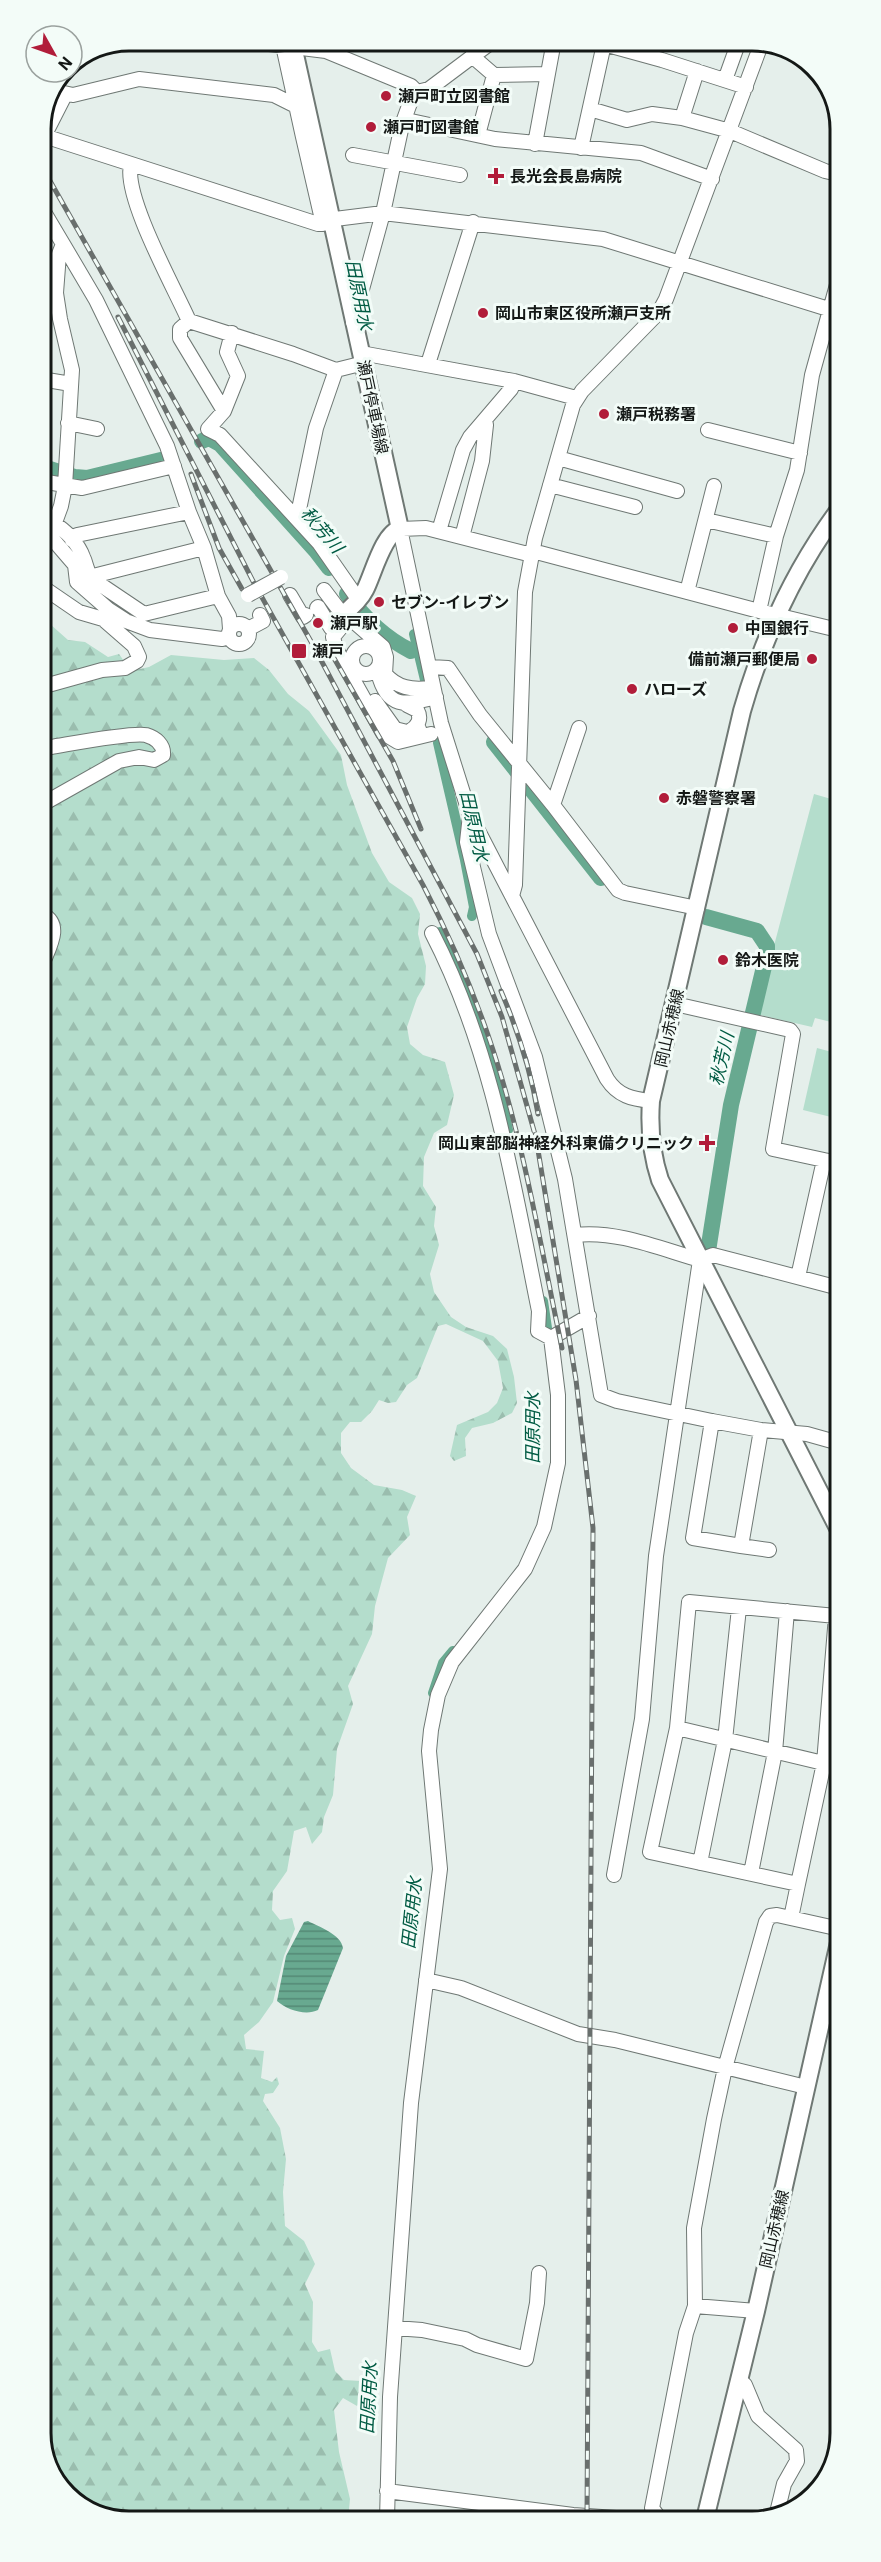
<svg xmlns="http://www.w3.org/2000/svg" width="881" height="2562" font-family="Roboto,'Noto Sans JP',sans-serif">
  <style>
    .forest { fill: url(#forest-firs) }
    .pitch { fill: #b4ddcc }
    .water { fill: url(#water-rules) }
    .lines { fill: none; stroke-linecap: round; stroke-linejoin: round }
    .canal { stroke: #68a990; stroke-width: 10 }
    .river { stroke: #68a990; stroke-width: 16 }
    .minor-casing { stroke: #6f7874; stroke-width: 16 }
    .major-casing { stroke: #6f7874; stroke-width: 20 }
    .minor { stroke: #fff; stroke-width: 14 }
    .major { stroke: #fff; stroke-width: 16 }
    .rail-casing { stroke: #696f6d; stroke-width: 5 }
    .rail { stroke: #f3fcf8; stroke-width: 3; stroke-dasharray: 9; stroke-linecap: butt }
    .minor-bridge-casing { stroke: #6f7874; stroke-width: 16; stroke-linecap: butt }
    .minor-bridge { stroke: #fff; stroke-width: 14 }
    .poi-dot { fill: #b11d3a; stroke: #f3fcf8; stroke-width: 2 }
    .labels { text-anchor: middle; stroke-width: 6; stroke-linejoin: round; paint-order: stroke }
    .poi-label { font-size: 16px; font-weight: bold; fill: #141816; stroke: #f3fcf8; text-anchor: start }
    .street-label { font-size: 16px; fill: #141816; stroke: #f3fcf8 }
    .water-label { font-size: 18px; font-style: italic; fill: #005b43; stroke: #f3fcf8 }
    .rim { fill: none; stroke: #141816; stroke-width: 3 }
  </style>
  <defs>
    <pattern id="forest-firs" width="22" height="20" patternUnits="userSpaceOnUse" patternTransform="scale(1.5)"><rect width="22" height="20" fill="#b4ddcc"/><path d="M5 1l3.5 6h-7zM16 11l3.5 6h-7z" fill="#9abdae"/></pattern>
    <pattern id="water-rules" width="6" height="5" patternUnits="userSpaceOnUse" patternTransform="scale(1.5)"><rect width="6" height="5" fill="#68a990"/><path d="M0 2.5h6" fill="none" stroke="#548975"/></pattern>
  </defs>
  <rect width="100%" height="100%" fill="#e5efeb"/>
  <path class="forest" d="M41,616L68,640L85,642L108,657L119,654L131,671L149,667L171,655L224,660L254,658L269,670L288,694L309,711L341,755L347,785L372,853L389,882L412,898L420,914L418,934L426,966L425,984L417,998L407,1027L410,1044L423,1055L445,1062L454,1095L447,1125L434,1133L424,1157L423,1186L436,1207L434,1226L439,1245L430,1274L434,1292L451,1317L466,1327L493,1336L507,1349L514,1377L517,1403L512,1413L493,1423L472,1428L465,1438L466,1456L454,1461L450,1456L457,1425L488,1412L497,1403L503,1388L498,1361L483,1341L446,1324L438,1326L417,1378L407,1385L396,1402L388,1403L379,1400L372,1411L361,1422H350L341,1433V1453L351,1468L374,1485L402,1490L416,1496L407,1517L410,1535L388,1558L375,1606L372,1634L348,1686L353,1704L337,1749L333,1795L324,1817L322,1832L312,1844L306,1827L294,1831L287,1871L273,1891L272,1910L280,1920L292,1918L295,1929L284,1956L273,2002L259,2022L244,2035L246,2049L264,2051L261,2078L272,2082L277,2077L279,2084L273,2093L265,2094L263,2101L280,2128L286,2159L283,2192L285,2226L304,2241L315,2264L305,2284L313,2302L312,2342L318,2352L330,2349L335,2371L344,2380L361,2381L365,2396L357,2406L343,2398L334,2410L339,2452L350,2499L348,2520L123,2521L71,2500L43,2456Z"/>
  <path class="pitch" d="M814,794L838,801L839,1024L815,1018L812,1027L756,1014Z
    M817,1048L839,1054V1119L803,1110Z"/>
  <path class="water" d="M308,1921C319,1927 341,1934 343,1948L318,2010C306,2016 287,2010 277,2001L286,1956L304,1922Z"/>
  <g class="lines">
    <path class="canal" d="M414,634L426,684
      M438,743L465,860L474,907L472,916
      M440,932C469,997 494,1061 508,1130
      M543,1301L547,1328
      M433,1693L443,1663L453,1651"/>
    <path class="river" d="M202,441L209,438L220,444L316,551L329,568
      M41,466L75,477L87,478L165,459
      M347,594C364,618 385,638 411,651
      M494,742L601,878
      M706,917L757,931L767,946V954L731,1105L708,1251"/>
    <defs>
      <path id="minor" d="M245,41L326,51L411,86L417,92
        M282,41L303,137
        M593,41L662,60L746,87
        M472,56L494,75L548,74
        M725,80L739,41
        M55,91L73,95L139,79L274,95L294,105
        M590,109L627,120L652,114L682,118L730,131L825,171L838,174
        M405,118L411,121L495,139L641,153L712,179
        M682,118L697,71
        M313,134L303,137L323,224
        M41,135L318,224L332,223L335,219L383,213L603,239L838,312
        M478,135L494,75
        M41,142L65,95
        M535,144L554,41
        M581,148L604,44
        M353,155L460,175
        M131,165C123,196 175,289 189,321L293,354L336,370L364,363
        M41,207L63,244L59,254L56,293L60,319L72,370L65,486L61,506L50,536L75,565L77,582L109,610L126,621L150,630L222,639L229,637
        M63,244L96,300L167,446L189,512L204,548L218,596L229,616L230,629
        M189,321L180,329V338L224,411
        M353,322L383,213L402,125L410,103L417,92L429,89L493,41
        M232,333L227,352L238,376L224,411L208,429L220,435L319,543L358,599
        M361,353L514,381L576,398
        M428,364L473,222
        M41,379L65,383L71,382
        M68,423L97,429
        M708,430L800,453
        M558,458L677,491
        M41,481L82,488L174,466
        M550,485L635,507
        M297,519L316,428L336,370
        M706,520L776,536
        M54,524C66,530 79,545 83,557C87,565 86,571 92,579L144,614L218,596
        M439,531L463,450L470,437L511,389L514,381
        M462,537L482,461L486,425L485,420
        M72,540L77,535L189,512
        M92,579L97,575L204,548
        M41,586L79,612L103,619
        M324,590L349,623
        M687,592L714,486
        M290,595L303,617L306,615
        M317,608L318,607L331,628L336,631
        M759,611L776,536L797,470L812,375L838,281
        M352,620L383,647L386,657L385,674C397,688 412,690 429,688
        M229 634a10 10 0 1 1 20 0a10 10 0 1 1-20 0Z
        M343,625L333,637L336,649L383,733L398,742L431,734
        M248,629L263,621L260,615
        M352 660a14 14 0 1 1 28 0a14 14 0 1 1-28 0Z
        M430,667L448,668L480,715L553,805L618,890L625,893L697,908
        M378,672C387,710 405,705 436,697
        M41,687L102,670L125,668L137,661L139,657L134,646L103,619L109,610
        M375,701L395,729L407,732L419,729
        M407,705L417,710C422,719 418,726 410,731
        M41,745L51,747C70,744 131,732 146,735C156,738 164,745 163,755L154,760L139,757L119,761L41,805
        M553,805L579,728
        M470,815L467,842L489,934L535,1057L565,1179L601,1395L617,1401L712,1421L761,1430L807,1434L839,1443
        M512,896L515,885L525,592L535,538L573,405L582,391L659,312L666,299L762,42
        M42,914C64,925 48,949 42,965
        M432,933C493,1051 513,1183 539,1311L538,1331L551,1338
        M675,1004L790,1030L793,1034L773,1149L824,1160
        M651,1101C632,1099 618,1096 607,1079L470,815L441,723L400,529L426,528L524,553H540L759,611L838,630
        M575,1235C617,1230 661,1249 700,1260L713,1255L839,1288
        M798,1277L824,1160L839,1163
        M551,1338L589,1316
        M712,1421L693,1538L741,1546L761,1430
        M741,1546L769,1550
        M689,1602L836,1616L824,1763L798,1884L650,1852L677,1728Z
        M677,1728L840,1767
        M700,1863L725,1740L739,1608
        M751,1873L775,1752L787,1611
        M614,1875L642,1719L656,1556L700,1260
        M791,1918L798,1884
        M426,1980L461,1988L578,2034L615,2040L806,2087
        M695,2306L756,2311
        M395,2328L422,2330L465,2339L477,2345L526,2359L537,2303L539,2273
        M739,2380L745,2385L758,2416L796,2450L797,2461L784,2484L776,2517
        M387,2491L573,2515L630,2519
        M660,2519L652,2508L686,2333L695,2306L694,2228L714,2119L725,2068L766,1922L770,1916L777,1915L840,1929
        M387,2520L390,2397L411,2103L440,1869L429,1751L431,1730L438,1695L452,1662L525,1569L544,1527L558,1463V1395L551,1338"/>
      <path id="major" d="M292,41L400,529C383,533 373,575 365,590C360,600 351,608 342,615
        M838,511C793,572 763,638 742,711L651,1101C649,1129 651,1153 660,1180L839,1530
        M705,2519L756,2311L840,1938"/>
    </defs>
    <use href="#minor" class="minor-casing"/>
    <use href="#major" class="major-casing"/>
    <use href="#minor" class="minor"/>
    <use href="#major" class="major"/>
    <defs>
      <path id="rail" d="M41,165L313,645L477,954L502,1017L536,1138L576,1380L593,1528L587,2519
        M118,317L255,585L423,885C448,933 470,983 488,1035C523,1136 540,1244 562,1348
        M191,474L219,548L242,589
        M331,653L393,761L421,829
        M501,991C518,1031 531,1071 538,1114"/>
    </defs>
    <use href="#rail" class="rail-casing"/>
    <use href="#rail" class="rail"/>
    <defs>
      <path id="minor-bridge" d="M248,595L281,577"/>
    </defs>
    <use href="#minor-bridge" class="minor-bridge-casing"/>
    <use href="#minor-bridge" class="minor-bridge"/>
  </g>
  <g class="poi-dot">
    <circle cx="386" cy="96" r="6"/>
    <circle cx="371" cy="127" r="6"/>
    <path d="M493 167h6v6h6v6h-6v6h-6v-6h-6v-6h6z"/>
    <circle cx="483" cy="313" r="6"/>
    <circle cx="604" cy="414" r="6"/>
    <circle cx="379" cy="602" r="6"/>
    <circle cx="318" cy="623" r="6"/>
    <circle cx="733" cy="628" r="6"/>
    <rect x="291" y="643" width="16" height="16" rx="3"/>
    <circle cx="812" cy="659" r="6"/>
    <circle cx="632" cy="689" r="6"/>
    <circle cx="664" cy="798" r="6"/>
    <circle cx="723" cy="960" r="6"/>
    <path d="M704 1134h6v6h6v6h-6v6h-6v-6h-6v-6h6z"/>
  </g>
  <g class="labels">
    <g class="poi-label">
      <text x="398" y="102">瀬戸町立図書館</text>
      <text x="383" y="133">瀬戸町図書館</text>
      <text x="510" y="182">長光会長島病院</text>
      <text x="495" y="319">岡山市東区役所瀬戸支所</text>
      <text x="616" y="420">瀬戸税務署</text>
      <text x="391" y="608">セブン-イレブン</text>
      <text x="330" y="629">瀬戸駅</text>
      <text x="745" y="634">中国銀行</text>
      <text x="312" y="657">瀬戸</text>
      <text x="800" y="665" text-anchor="end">備前瀬戸郵便局</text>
      <text x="644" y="695">ハローズ</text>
      <text x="676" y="804">赤磐警察署</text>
      <text x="735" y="966">鈴木医院</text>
      <text x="694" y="1149" text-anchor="end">岡山東部脳神経外科東備クリニック</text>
    </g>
    <g class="street-label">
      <text transform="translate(373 407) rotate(78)" y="6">瀬戸停車場線</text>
      <text transform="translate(669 1028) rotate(-77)" y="6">岡山赤穂線</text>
      <text transform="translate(774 2229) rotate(-77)" y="6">岡山赤穂線</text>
    </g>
    <g class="water-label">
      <text transform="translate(359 295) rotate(78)" y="6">田原用水</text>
      <text transform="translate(322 530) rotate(50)" y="6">秋芳川</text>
      <text transform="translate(474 826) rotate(77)" y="6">田原用水</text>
      <text transform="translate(722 1059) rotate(-77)" y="6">秋芳川</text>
      <text transform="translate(533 1428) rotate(-90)" y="6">田原用水</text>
      <text transform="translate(412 1913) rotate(-84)" y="6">田原用水</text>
      <text transform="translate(369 2398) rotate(-87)" y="6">田原用水</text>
    </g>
  </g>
  <path d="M0 0H881V2562H0ZM129 51H752A78 78 0 0 1 830 129V2433A78 78 0 0 1 752 2511H129A78 78 0 0 1 51 2433V129A78 78 0 0 1 129 51Z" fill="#f3fcf8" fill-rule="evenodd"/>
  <path class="rim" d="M129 51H752A78 78 0 0 1 830 129V2433A78 78 0 0 1 752 2511H129A78 78 0 0 1 51 2433V129A78 78 0 0 1 129 51Z"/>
  <g transform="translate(54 54) rotate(130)"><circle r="28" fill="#f3fcf8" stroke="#9aa19e" stroke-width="1.5"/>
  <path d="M0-4.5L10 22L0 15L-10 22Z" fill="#b11d3a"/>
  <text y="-9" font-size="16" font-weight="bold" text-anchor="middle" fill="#141816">N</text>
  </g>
</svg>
